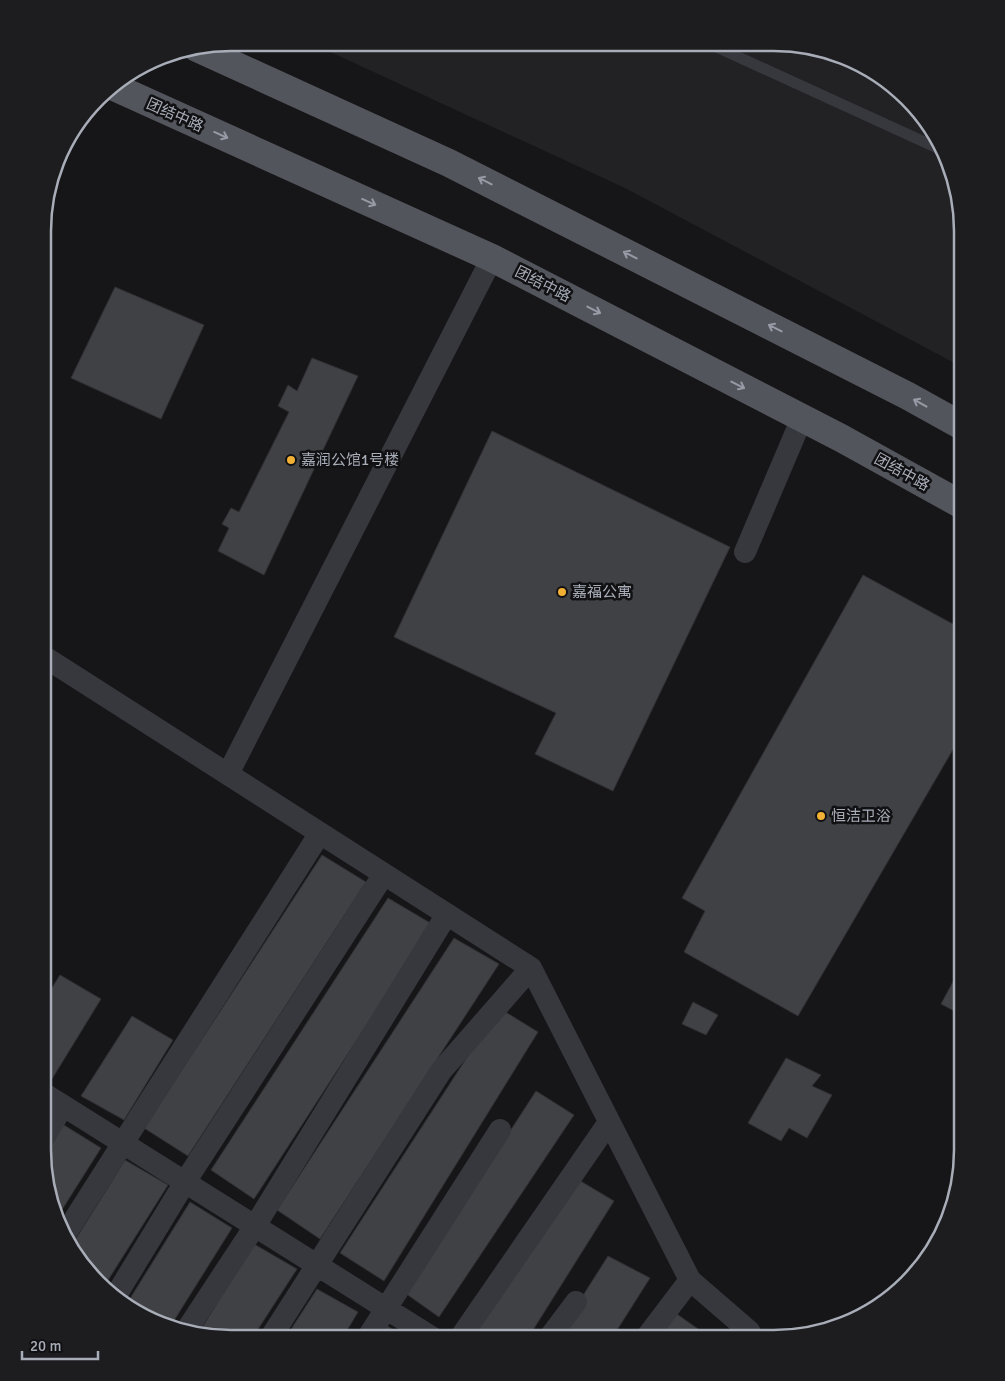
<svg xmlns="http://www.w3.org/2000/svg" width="1005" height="1381" font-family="Signika,'Noto Sans SC',sans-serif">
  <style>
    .built { fill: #222225 }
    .building { fill: #404145; stroke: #303034 }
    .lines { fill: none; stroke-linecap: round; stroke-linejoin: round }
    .lane { stroke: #37383d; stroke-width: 11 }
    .street { stroke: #37383d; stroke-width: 22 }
    .primary { stroke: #53555c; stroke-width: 28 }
    .oneway { stroke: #979ba6 }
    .poi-dot { fill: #f2b134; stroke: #111113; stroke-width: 2 }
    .labels { text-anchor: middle; stroke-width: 5; stroke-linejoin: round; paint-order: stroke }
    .street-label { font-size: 15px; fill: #a8adb8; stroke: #111113 }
    .poi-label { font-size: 15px; fill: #a8adb8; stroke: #111113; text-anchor: start }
    .rim { fill: none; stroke: #a8adb8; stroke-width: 2.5 }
  </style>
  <rect width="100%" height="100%" fill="#161618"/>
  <path class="built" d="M311,43L798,44L845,57L888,81L943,148L962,231V367L625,188Z"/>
  <path class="building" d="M826,52L845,57L877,75Z
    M115,287L204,325L161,419L71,378Z
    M312,358L358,376L264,575L218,551L229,528L222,524L231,508L239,512L289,412L278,406L288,385L297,391Z
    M492,431L730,547L613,791L535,754L556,713L394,637Z
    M863,575L962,629V734L798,1016L684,952L705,911L682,898Z
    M322,855L366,882L188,1156L144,1128Z
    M388,898L432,924L254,1199L211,1170Z
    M454,938L499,964L320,1239L277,1210Z
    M962,965V1015L941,1004Z
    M60,975L101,999L52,1079L43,1074V1002Z
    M693,1002L718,1015L706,1035L682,1024Z
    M499,1008L538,1032L384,1281L340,1253Z
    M132,1016L173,1040L124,1120L81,1096Z
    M786,1058L821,1075L812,1086L832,1095L807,1138L789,1128L781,1141L748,1123Z
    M536,1091L574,1115L439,1317L405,1293Z
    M59,1122L101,1148L58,1216L43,1149Z
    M125,1160L168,1185L105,1285L72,1245Z
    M572,1176L614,1201L528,1338H471Z
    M190,1202L232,1228L170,1327L160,1324L126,1305Z
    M254,1244L297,1269L253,1337H207L198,1334Z
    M608,1256L650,1278L612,1338H556Z
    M317,1289L358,1312L343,1337H286Z
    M674,1312L708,1336L706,1338H657Z
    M387,1326L406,1337H379Z"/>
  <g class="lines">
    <path class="lane" d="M710,44L944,151"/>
    <path class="street" d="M745,552L802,418
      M43,656L531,968L690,1280L749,1331L753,1338
      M228,774L492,258
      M43,1093L433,1338
      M43,1139L63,1106
      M64,1236L320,833
      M115,1297L185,1182L384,874
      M186,1331L255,1226L447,914
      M271,1337L441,1071L531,968
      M368,1337L500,1130
      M460,1338L609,1122
      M549,1338L576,1302
      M646,1338L690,1280"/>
    <path class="primary" d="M197,48L449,163L908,396L962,426
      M112,86L492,258L841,438L962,505"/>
  </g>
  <defs><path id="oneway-shaft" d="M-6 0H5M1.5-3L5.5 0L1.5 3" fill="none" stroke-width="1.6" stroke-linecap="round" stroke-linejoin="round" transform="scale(1.25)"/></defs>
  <g class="oneway">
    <use href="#oneway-shaft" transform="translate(221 135) rotate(24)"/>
    <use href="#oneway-shaft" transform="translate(485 181) rotate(-153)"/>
    <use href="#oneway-shaft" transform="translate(369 202) rotate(24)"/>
    <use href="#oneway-shaft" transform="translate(630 255) rotate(-153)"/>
    <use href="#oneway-shaft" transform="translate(594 310) rotate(27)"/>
    <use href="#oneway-shaft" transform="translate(775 328) rotate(-153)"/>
    <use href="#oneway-shaft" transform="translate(738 385) rotate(27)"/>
    <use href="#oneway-shaft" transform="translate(920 403) rotate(-151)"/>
  </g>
  <g class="poi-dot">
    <circle cx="291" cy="460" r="5"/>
    <circle cx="562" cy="592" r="5"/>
    <circle cx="821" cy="816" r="5"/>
  </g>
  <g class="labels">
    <g class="street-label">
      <text transform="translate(175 115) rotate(24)" y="5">团结中路</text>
      <text transform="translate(543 284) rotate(27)" y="5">团结中路</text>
      <text transform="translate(902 472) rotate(29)" y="5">团结中路</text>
    </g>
    <g class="poi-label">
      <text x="301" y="465">嘉润公馆1号楼</text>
      <text x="572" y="597">嘉福公寓</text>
      <text x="831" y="821">恒洁卫浴</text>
    </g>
  </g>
  <path d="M0 0H1005V1381H0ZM231 51H774A180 180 0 0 1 954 231V1150A180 180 0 0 1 774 1330H231A180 180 0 0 1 51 1150V231A180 180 0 0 1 231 51Z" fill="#1d1d20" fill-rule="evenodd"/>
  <path class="rim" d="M231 51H774A180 180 0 0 1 954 231V1150A180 180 0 0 1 774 1330H231A180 180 0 0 1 51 1150V231A180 180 0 0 1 231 51Z"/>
  <path d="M22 1351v8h76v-8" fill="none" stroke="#a8adb8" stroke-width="2.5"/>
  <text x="30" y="1351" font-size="15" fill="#a8adb8" stroke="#111113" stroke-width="4" paint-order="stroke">20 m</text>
</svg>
